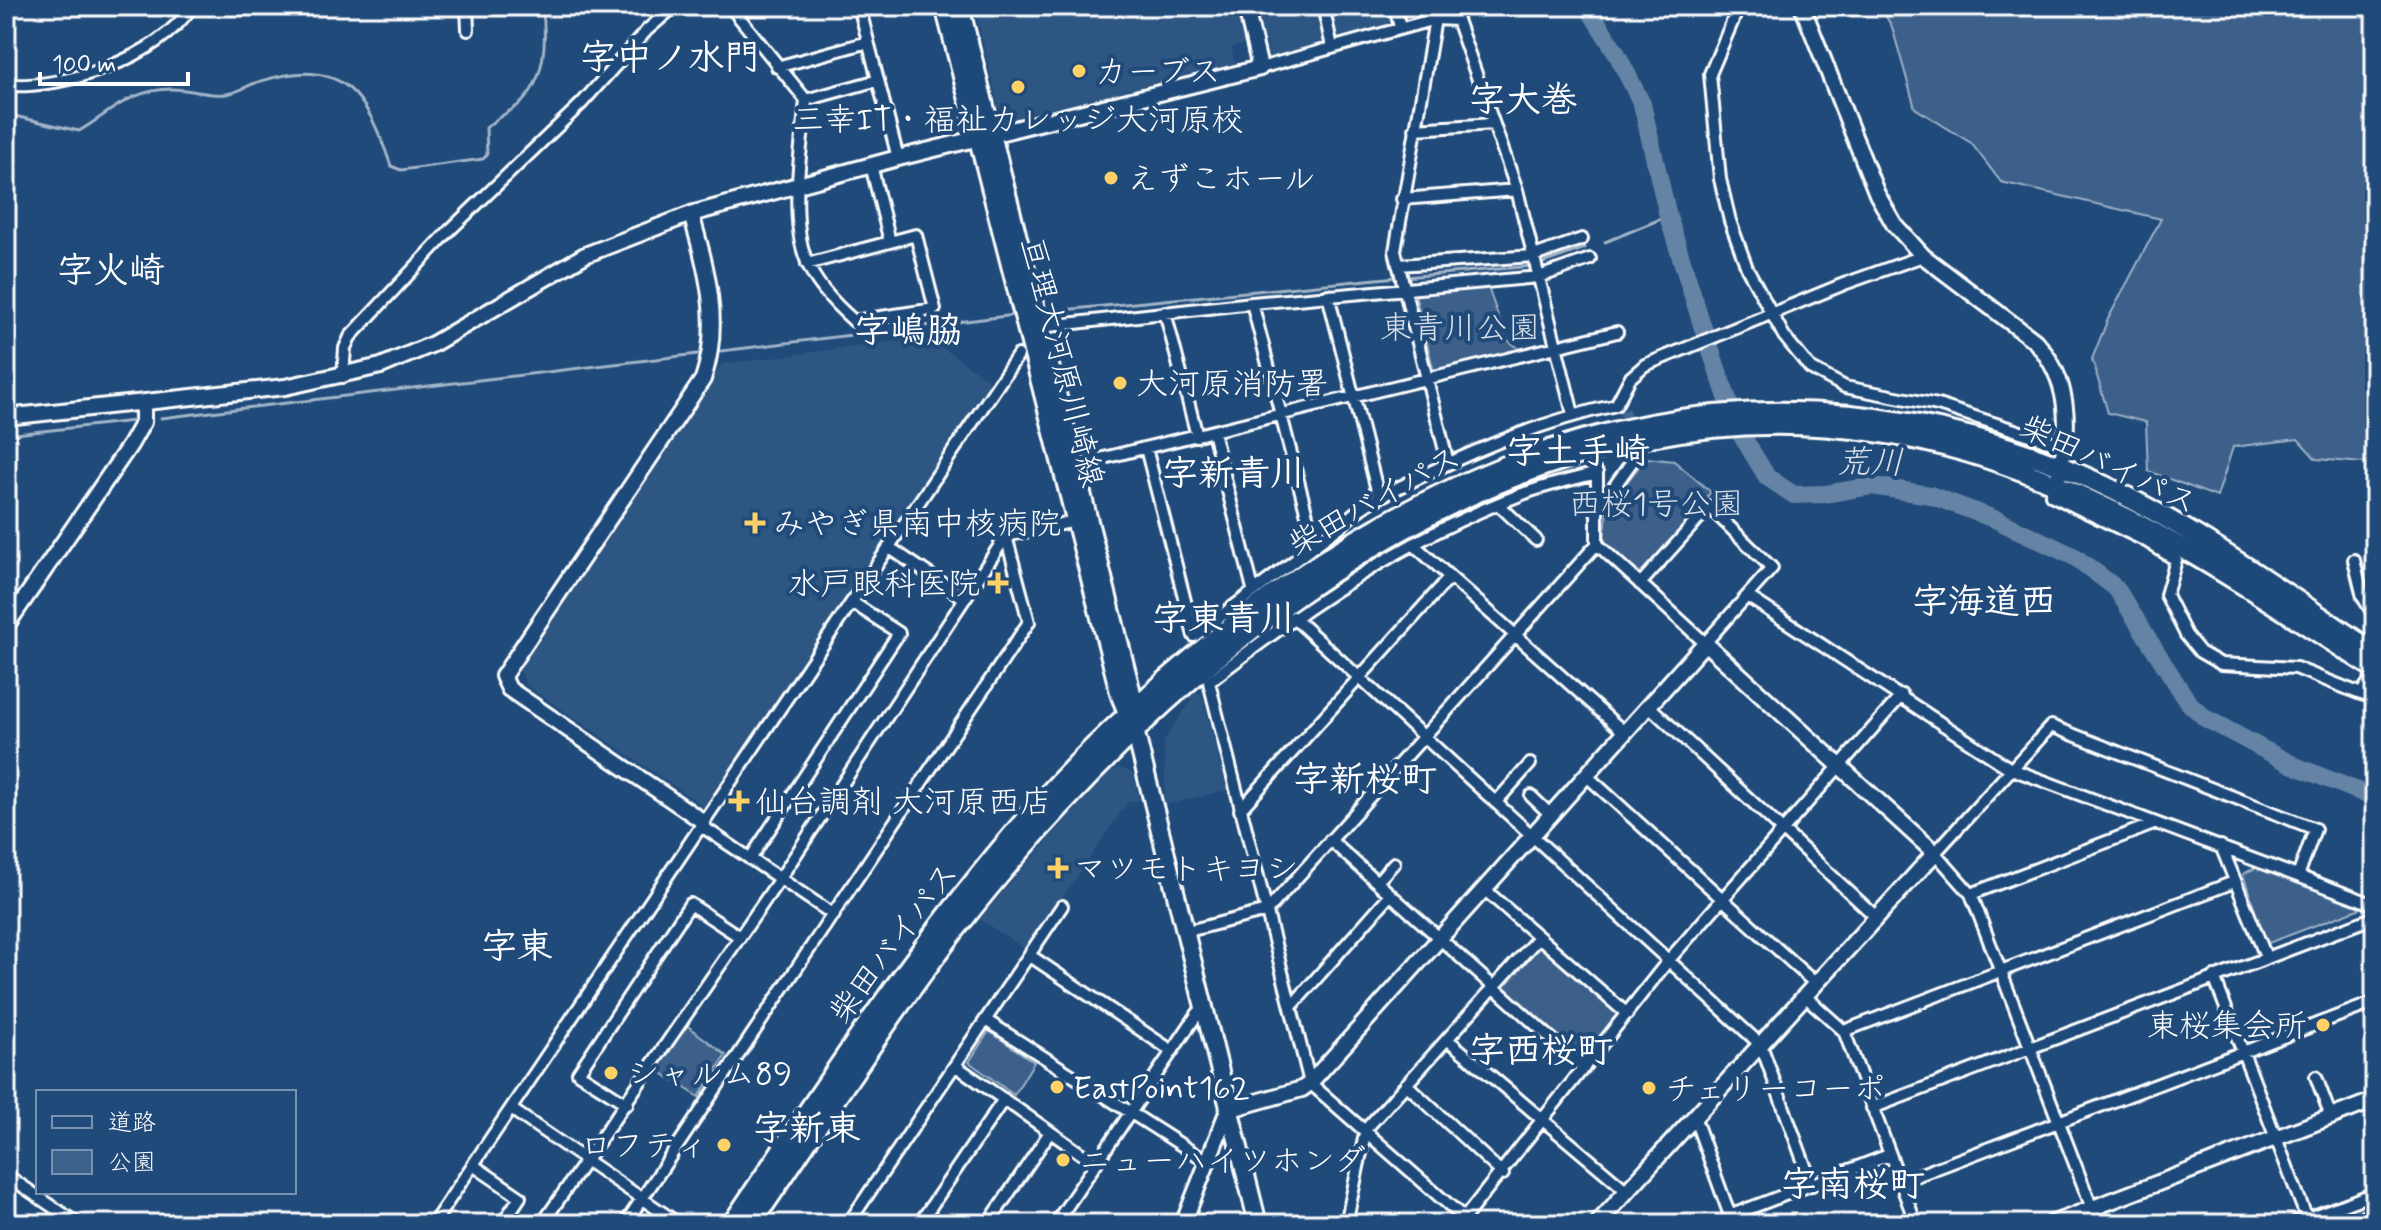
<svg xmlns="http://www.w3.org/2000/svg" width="2381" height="1230" font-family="Mynerve,'Klee One',sans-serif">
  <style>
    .built { fill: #2e5683 }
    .green { fill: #3c618b; stroke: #9eb0c5; stroke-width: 2 }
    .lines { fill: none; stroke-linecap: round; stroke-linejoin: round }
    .stream { stroke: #a3b5c8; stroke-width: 3 }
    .river { stroke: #6583a4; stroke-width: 18 }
    .street-tunnel { stroke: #41658e; stroke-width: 10; stroke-dasharray: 10 5; stroke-linecap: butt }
    .street-casing { stroke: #fff; stroke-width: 16 }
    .secondary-casing { stroke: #fff; stroke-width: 20 }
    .primary-casing { stroke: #fff; stroke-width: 22 }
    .highway-casing { stroke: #fff; stroke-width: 24 }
    .street { stroke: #1f4a7a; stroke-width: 10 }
    .secondary { stroke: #1f4a7a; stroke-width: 14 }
    .primary { stroke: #1f4a7a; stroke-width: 16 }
    .highway { stroke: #1f4a7a; stroke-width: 18 }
    .poi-dot { fill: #ffd166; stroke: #1f4a7a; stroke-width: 3 }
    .labels { text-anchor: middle; stroke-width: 8; stroke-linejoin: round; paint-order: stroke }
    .poi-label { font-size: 32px; fill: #fff; stroke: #1f4a7a; text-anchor: start }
    .park-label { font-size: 32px; fill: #d8dfe8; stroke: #1f4a7a }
    .street-label { font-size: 32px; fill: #fff; stroke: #1f4a7a }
    .water-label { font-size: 34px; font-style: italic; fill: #d8e0e8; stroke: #1f4a7a }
    .quarter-label { font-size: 36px; font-weight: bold; fill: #fff; stroke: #1f4a7a }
  </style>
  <rect width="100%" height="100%" fill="#1f4a7a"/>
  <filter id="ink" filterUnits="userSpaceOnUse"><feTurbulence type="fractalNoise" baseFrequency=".0125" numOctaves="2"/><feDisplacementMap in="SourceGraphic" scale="16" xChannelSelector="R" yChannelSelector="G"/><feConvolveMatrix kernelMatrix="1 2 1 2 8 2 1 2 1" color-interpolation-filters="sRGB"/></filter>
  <g filter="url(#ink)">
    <path class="built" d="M974,6H1237L1247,44L1231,48L1235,63L1013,118L999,108Z
      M1256,6H1319L1324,46L1274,59L1269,58Z
      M1327,6H1390L1394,26L1339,40L1334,36Z
      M928,337L991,382L706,808L526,685L517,663L722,364Z
      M1197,689L1198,694L1201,692L1227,790L1165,805L1164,740L1191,701L1189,695Z
      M1119,767L1133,773L1139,800L1128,802L1027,950L979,919L1109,771Z"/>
    <path class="green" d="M1880,6H2375V464L2316,459L2298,439L2233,447L2217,497L2148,471L2146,422L2108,413L2092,359L2108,319L2161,219L2001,182L1971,143L1915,108L1892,27Z
      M1488,287L1506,339L1521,350L1434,372L1415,294Z
      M1646,458L1674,461L1711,492L1644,573L1637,574L1604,540L1608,506Z
      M2263,864L2369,905L2266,944L2243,874Z
      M1541,942L1619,1012L1582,1060L1501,985Z
      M685,1024L726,1055L699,1097L656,1069Z
      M989,1031L1034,1062L1014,1095L969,1062Z"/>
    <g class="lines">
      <path class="stream" d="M6,114L79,131C110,113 130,89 172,89C190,89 209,96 226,94C238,93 249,84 261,81C343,56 366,93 391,166L401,170L483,159L487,155L486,128C496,117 511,112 522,102C546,78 547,37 542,6
        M1605,242L1668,216
        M1540,264L1585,248
        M1405,277L1533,266
        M1043,312L1397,277
        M713,352L1015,315
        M161,418L706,353
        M6,435L134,421"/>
      <path class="river" d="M1587,6L1616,52L1642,104L1668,216L1703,328L1738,429L1767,477L1794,495L1825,494L1872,486L1930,495L1997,520L2075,557L2116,588L2188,702L2205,718L2293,765L2375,798"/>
      <path class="street-tunnel" d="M1624,410L1631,434"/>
      <defs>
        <path id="street" d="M467,6L468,30
          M730,6L806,100C802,147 788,218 807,262C815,283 837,306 854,321L935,309L916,235L807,264
          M859,6L898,158
          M1323,6L1332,47
          M1395,6L1400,28
          M1739,6L1710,74L1720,179L1730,221L1747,268L1784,336L1810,368L1845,387L1938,405L2064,446
          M733,10L748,6
          M1435,19L1395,251L1448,463
          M777,67L868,42
          M1260,68L1435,19L1457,20L1517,190L1573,414
          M6,85C65,89 158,59 192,6
          M806,100L878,80
          M1415,129L1494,124
          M871,165L890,242
          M1402,199L1517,190
          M1398,265L1534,256L1582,239
          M1328,295L1379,498
          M1252,303L1315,546
          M1165,312L1197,436
          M1040,327L1252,303L1539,277L1590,259
          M343,377L345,348L350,337L450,230L582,103L647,30L675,6
          M1213,432L1253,589
          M1146,448L1194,636L1341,526C1359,505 1384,495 1408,483C1475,449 1543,421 1616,405L1630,378L1645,365L1844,284L1923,256
          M1071,466L1617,332
          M2056,483L2051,495L2146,541L2176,560L2166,595L2186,635L2200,652L2221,664L2296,668L2361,694L2375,673
          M1498,504L1536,540
          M1596,512L1636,456
          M1413,544L1625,733
          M1597,544L1705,643L1772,568L1709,507L1640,584
          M890,548L964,598
          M2354,560L2363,597L2375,617
          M1747,596L2009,768L2375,905
          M1293,617L1761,1045L1812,1185
          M2361,694L2375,698
          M1649,706L1876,917
          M1587,776L1817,985
          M1531,796L1552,816
          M1496,802L1530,764
          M1240,810L1450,577
          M703,827L834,915
          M1330,840L1584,1068
          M2221,846L2266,957
          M750,859L899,633L853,603
          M1377,882L1394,863
          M1485,890L1627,1014
          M1971,894L2156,823
          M1184,932L1267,911L1597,544V473C1571,480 1545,485 1520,495C1406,538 1305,607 1209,682L1310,1083L1464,1218
          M1029,955L1172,1051
          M2214,977L2309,1224
          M1806,997L1844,1031L1916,1224
          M1291,1007L1390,895
          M987,1021L1208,1162
          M1844,1031L2234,882
          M1447,1039L1627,1191
          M956,1066L1096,1164
          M2316,1077L2331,1117
          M1406,1084L1503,1174
          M627,1104L578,1073L690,904L740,937
          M1872,1108L2375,917
          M511,1109L679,1224
          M1695,1119L1733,1224
          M473,1165L520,1197L502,1224
          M6,1175L78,1224
          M1900,1182L2375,1002
          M1732,1215L1889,1155
          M1462,1221L1668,961L1902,695
          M433,1224L1018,355
          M542,1224L779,880L1006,536L1075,521
          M625,1224L1029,622L1006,536
          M848,1224L1062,906
          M919,1224L1004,1099
          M988,1224L1050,1132
          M1055,1224L1198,1013L1204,1011
          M1346,1224L1366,1129L1539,937
          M2098,1224L1971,894L1935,853L2051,726L2315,829L2298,876
          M2292,1224L2375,1193
          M2344,1224L2375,1212"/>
        <path id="secondary" d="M1802,6L1877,194L1894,224L1923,256L2035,341C2070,379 2071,426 2059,475
          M6,417L285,387L381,366L433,344L585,255L691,214
          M6,626L130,445L143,422V403
          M703,827L701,820L509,689L503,676L703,379C722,323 707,270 691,214L898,158L1260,68L1246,8
          M1183,1224L1228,1110L1302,1089L1310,1083L1705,643L1935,853L1597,1224
          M2051,1224L2375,1100"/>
        <path id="primary" d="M944,6L1120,696L1132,725
          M960,6L1135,705V730L1258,1224"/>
        <path id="highway" d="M732,1224C821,1091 910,956 1013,834C1070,766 1135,705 1203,649C1448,448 1728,346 2039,458C2160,502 2268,582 2375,653
          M751,1224C835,1102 913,975 1010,863C1246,589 1585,341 1966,452C2116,496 2245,586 2375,669"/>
      </defs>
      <use href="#street" class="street-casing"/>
      <use href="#secondary" class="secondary-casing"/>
      <use href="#primary" class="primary-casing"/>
      <use href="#highway" class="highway-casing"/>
      <use href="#street" class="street"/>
      <use href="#secondary" class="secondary"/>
      <use href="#primary" class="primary"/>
      <use href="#highway" class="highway"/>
    </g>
  </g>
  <g class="poi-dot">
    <circle cx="1079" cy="71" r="8"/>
    <circle cx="1018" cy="87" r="8"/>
    <circle cx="1111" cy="178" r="8"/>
    <circle cx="1120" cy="383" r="8"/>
    <path d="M751 511h8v8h8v8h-8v8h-8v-8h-8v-8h8z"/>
    <path d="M994 571h8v8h8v8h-8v8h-8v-8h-8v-8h8z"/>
    <path d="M735 789h8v8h8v8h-8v8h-8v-8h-8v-8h8z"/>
    <path d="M1054 856h8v8h8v8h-8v8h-8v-8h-8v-8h8z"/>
    <circle cx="2323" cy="1025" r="8"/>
    <circle cx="611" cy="1073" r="8"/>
    <circle cx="1057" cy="1087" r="8"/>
    <circle cx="1649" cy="1088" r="8"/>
    <circle cx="724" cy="1145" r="8"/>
    <circle cx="1063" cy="1160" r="8"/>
  </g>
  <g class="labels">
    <g class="poi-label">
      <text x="1095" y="82">カーブス</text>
      <text x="1018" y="130" text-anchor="middle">三幸IT・福祉カレッジ大河原校</text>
      <text x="1127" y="189">えずこホール</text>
      <text x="1136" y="394">大河原消防署</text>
      <text x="773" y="534">みやぎ県南中核病院</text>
      <text x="980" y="594" text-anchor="end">水戸眼科医院</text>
      <text x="755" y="812">仙台調剤 大河原西店</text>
      <text x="1074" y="879">マツモトキヨシ</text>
      <text x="2307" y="1036" text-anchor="end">東桜集会所</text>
      <text x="627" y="1084">シャルム89</text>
      <text x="1073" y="1098">EastPoint162</text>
      <text x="1665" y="1099">チェリーコーポ</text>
      <text x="708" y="1156" text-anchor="end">ロフティ</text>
      <text x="1079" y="1171">ニューハイツホンダ</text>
    </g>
    <g class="park-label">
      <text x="1460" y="338">東青川公園</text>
      <text x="1656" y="514">西桜1号公園</text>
    </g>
    <g class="street-label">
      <text transform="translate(1063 362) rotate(76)" y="11">亘理大河原川崎線</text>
      <text transform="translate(2109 464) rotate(25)" y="11">柴田バイパス</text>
      <text transform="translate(1374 500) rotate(-29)" y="11">柴田バイパス</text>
      <text transform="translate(893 942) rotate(-53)" y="11">柴田バイパス</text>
    </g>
    <g class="water-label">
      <text transform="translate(1870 461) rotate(1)" y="12">荒川</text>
    </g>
    <g class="quarter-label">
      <text x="670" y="69">字中ノ水門</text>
      <text x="1523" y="111">字大巻</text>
      <text x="111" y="282">字火崎</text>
      <text x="908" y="342">字嶋脇</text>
      <text x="1578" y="463">字土手崎</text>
      <text x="1234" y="485">字新青川</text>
      <text x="1984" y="613">字海道西</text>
      <text x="1224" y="630">字東青川</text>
      <text x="1365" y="791">字新桜町</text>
      <text x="517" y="958">字東</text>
      <text x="1541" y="1062">字西桜町</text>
      <text x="807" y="1140">字新東</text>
      <text x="1853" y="1196">字南桜町</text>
    </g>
  </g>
  <rect width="2381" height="1230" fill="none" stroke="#1f4a7a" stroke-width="32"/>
  <rect x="16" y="16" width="2349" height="1198" fill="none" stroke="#fff" stroke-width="3" filter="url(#ink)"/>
  <rect x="36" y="1090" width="260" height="104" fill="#1f4a7a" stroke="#7992af" stroke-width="2"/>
  <rect x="52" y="1116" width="40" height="12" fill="#1f4a7a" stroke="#7992af" stroke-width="2"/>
  <text x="108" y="1130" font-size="24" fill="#ffffff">道路</text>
  <rect x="52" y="1150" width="40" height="24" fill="#3c618b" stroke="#7992af" stroke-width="2"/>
  <text x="108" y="1170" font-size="24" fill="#ffffff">公園</text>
  <path d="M40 72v12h148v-12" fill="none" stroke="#ffffff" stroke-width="4"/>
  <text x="52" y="72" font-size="24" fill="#ffffff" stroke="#1f4a7a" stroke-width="6" paint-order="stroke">100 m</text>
</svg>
